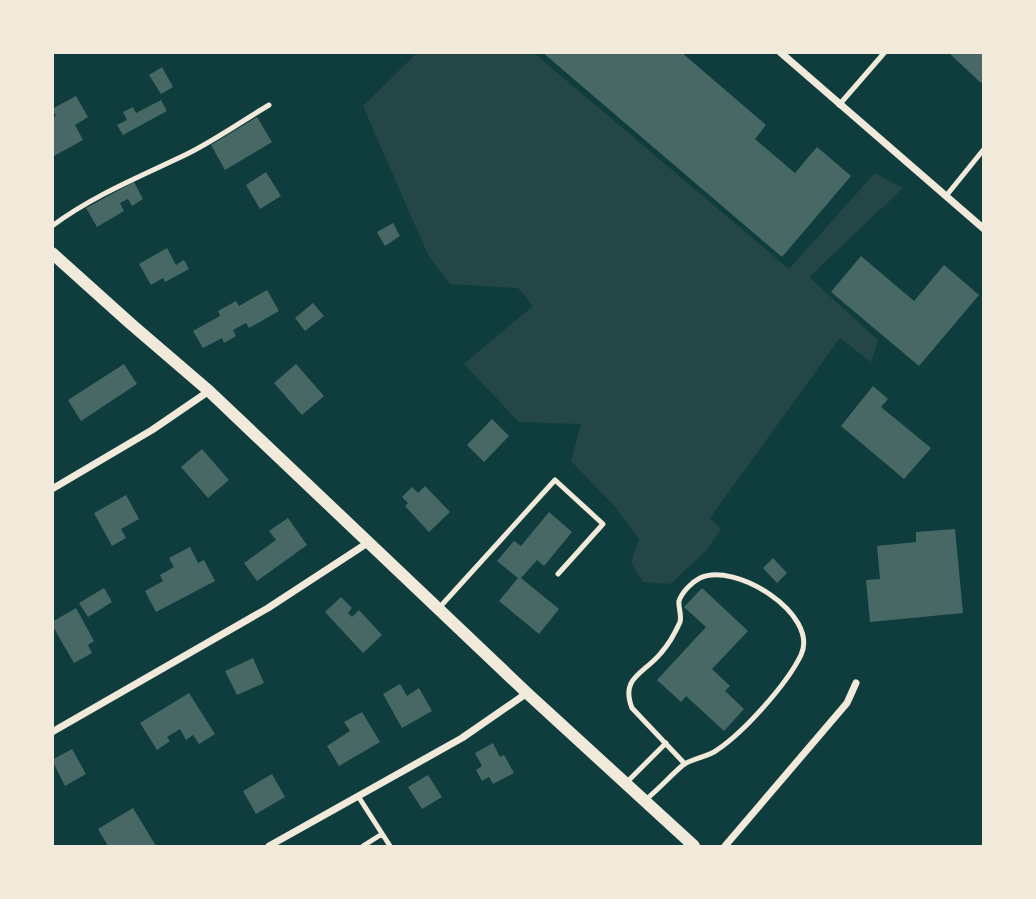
<svg xmlns="http://www.w3.org/2000/svg" width="1036" height="899" font-family="Cabin,sans-serif">
  <style>
    .green { fill: #244646 }
    .building { fill: #486865 }
    .lines { fill: none; stroke-linecap: round; stroke-linejoin: round }
    .service { stroke: #f1e9da; stroke-width: 5 }
    .minor { stroke: #f1e9da; stroke-width: 7 }
    .tertiary { stroke: #f1e9da; stroke-width: 12 }
  </style>
  <rect width="100%" height="100%" fill="#0f3d3e"/>
  <path class="green" d="M418,52L534,53L789,269L875,173L903,188L809,277L878,340L871,362L840,338L710,518L721,529L706,551L670,584L643,582L631,563L639,539L616,508L571,461L581,424L519,422L464,364L533,306L518,288L450,284L428,255L363,106Z"/>
  <path class="building" d="M542,52H681L766,125L755,139L795,173L817,147L851,176L782,257Z
    M948,52H984V81L981,83Z
    M162,67L173,87L161,94L149,75Z
    M76,96L88,117L75,125L83,140L52,157V118L56,116L52,109Z
    M161,100L167,111L123,135L117,125L127,120L123,112L133,107L136,113Z
    M257,117L272,142L225,170L211,145Z
    M266,172L281,196L260,209L246,185Z
    M134,182L143,199L132,206L128,199L120,203L124,211L97,227L86,208Z
    M393,223L400,236L385,246L377,232Z
    M167,248L176,265L184,260L189,269L165,282L163,278L151,285L139,264Z
    M861,256L914,301L944,265L979,295L919,366L831,292Z
    M267,290L279,311L249,328L246,323L233,330L236,336L224,343L222,338L203,348L193,331L220,316L218,311L236,301L239,306Z
    M313,303L324,316L305,331L295,318Z
    M124,364L137,384L81,421L68,400Z
    M296,364L324,396L302,415L274,383Z
    M873,386L888,399L881,407L931,448L904,479L841,426Z
    M492,419L509,436L484,462L467,445Z
    M202,449L229,480L208,498L181,467Z
    M425,486L450,512L429,532L405,506L408,503L402,497L412,487L418,493Z
    M126,495L139,519L121,529L126,538L112,546L94,513Z
    M549,512L572,532L544,566L537,560L521,578L559,609L539,634L499,601L518,578L497,561L514,541L521,546Z
    M288,518L307,545L257,581L244,563L276,540L269,531Z
    M955,529L963,613L870,622L866,580L880,579L877,546L916,542V532Z
    M190,547L198,563L204,560L215,581L156,612L145,591L163,581L160,575L174,567L169,558Z
    M773,558L787,573L777,583L763,568Z
    M104,588L112,602L88,617L79,603Z
    M702,588L748,631L712,669L730,686L725,691L744,709L724,731L686,696L681,702L657,680L706,627L684,607Z
    M341,597L352,608L348,613L352,617L359,610L382,635L363,653L325,612Z
    M76,608L94,641L88,645L92,653L74,663L52,625V622Z
    M253,658L264,683L237,695L225,671Z
    M400,684L407,696L419,688L432,711L402,728L383,694Z
    M189,693L215,734L199,744L193,735L186,740L180,729L167,737L170,741L157,750L140,723Z
    M362,712L380,742L339,766L327,746L350,731L344,722Z
    M493,743L500,757L504,755L514,773L493,784L489,777L482,781L476,770L482,766L475,753Z
    M72,749L86,774L65,786L52,760Z
    M272,774L285,797L256,814L243,791Z
    M428,775L442,797L422,809L408,787Z
    M133,808L156,846H108L98,829Z"/>
  <g class="lines">
    <path class="service" d="M839,105L885,52
      M946,196L984,149
      M52,226C94,195 139,177 185,155C214,141 242,121 269,105
      M439,608L555,480L603,524L558,574
      M626,783L666,743
      M358,796L390,846
      M644,801C658,790 670,776 683,765C693,758 708,757 717,750C744,732 787,684 801,655C820,614 734,561 700,578C692,582 682,592 679,601C678,607 682,615 680,622C676,631 668,645 661,653C644,674 620,677 632,708L685,764
      M363,846L382,834"/>
    <path class="minor" d="M780,52L984,229
      M52,489L152,430L209,391
      M52,732L268,608L369,542
      M269,846L462,738L527,693
      M725,846L847,703L856,683"/>
    <path class="tertiary" d="M52,253L131,324L209,391L527,693L694,846"/>
  </g>
  <rect width="1036" height="899" fill="none" stroke="#f1e9da" stroke-width="108"/>
</svg>
